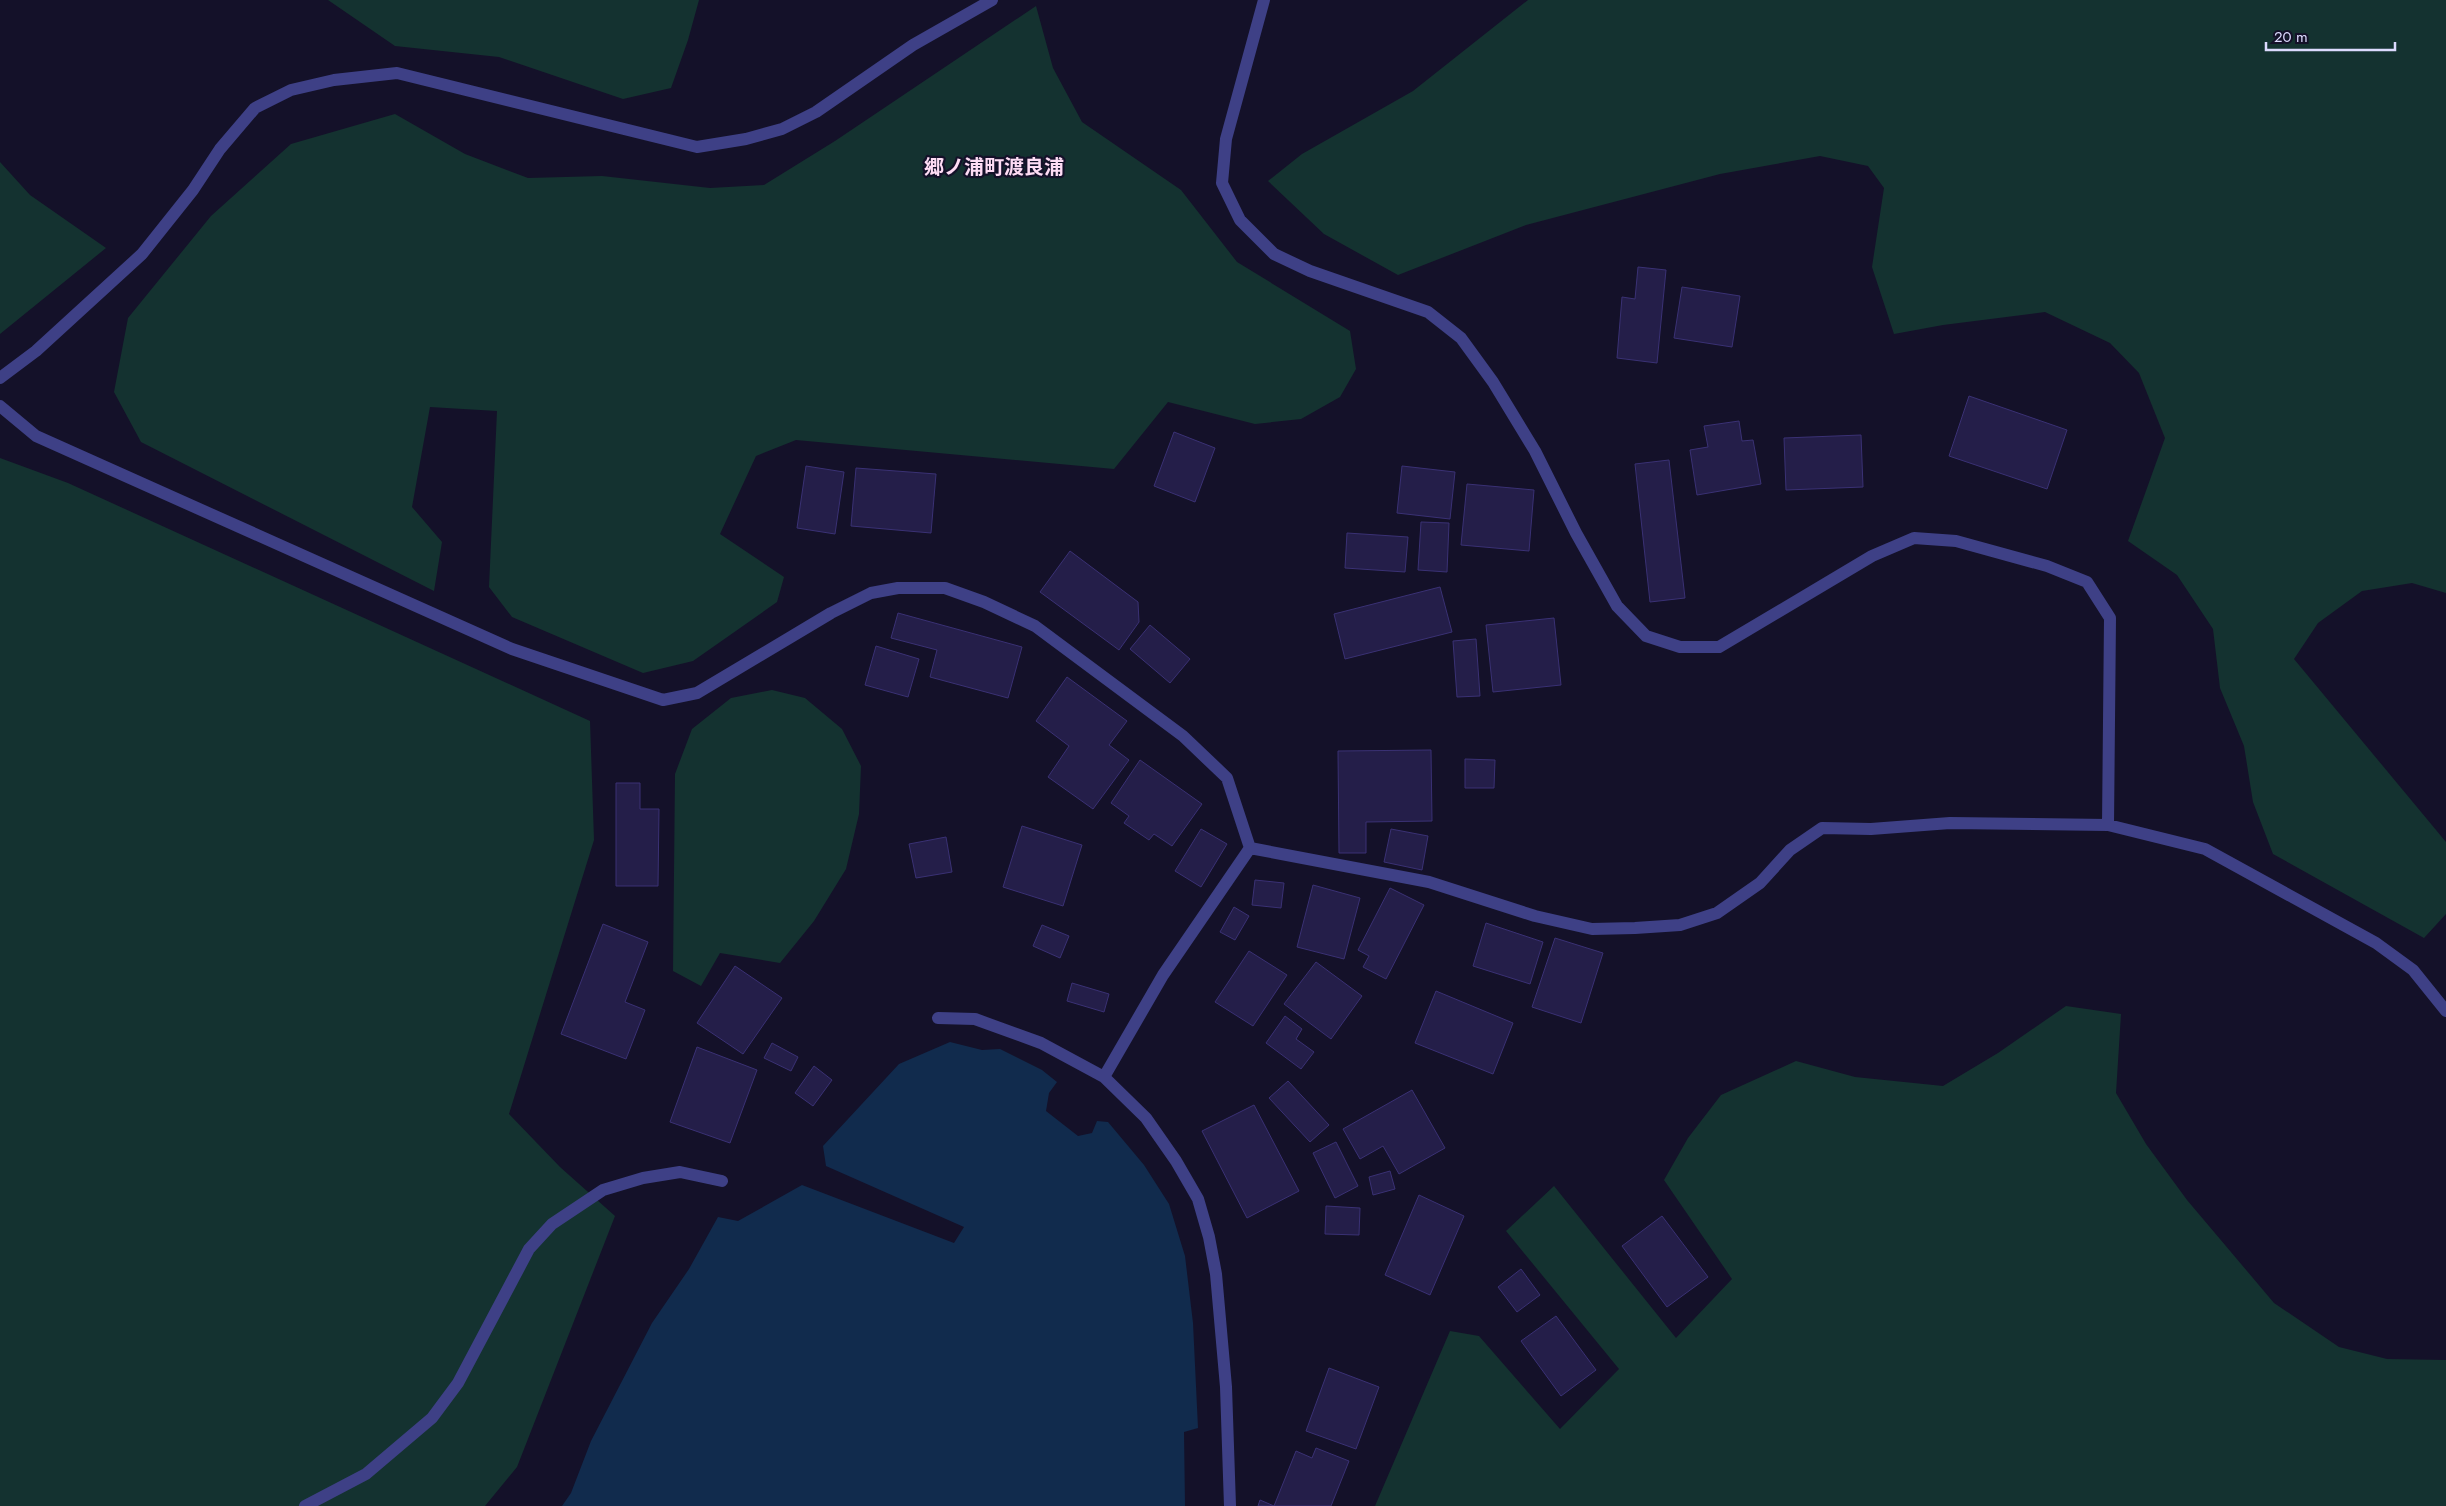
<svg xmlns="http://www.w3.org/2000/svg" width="2446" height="1506" font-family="Jost,'Noto Sans JP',sans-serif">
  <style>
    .green { fill: #143230 }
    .water { fill: #112b4d }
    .building { fill: #241e49; stroke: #3a3174 }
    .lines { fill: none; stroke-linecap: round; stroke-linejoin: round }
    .minor { stroke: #3e4086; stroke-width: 12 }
    .labels { text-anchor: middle; stroke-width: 4.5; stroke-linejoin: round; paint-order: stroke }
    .quarter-label { font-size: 20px; font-weight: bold; fill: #fedcf4; stroke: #141129 }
  </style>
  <rect width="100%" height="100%" fill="#141129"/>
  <path class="green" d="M328,0H699L688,40L671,88L623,99L499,57L395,46Z
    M1528,0H2446V593L2412,583L2362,591L2318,623L2294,659L2446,842V914L2424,938L2273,854L2253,802L2244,746L2220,688L2213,629L2177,575L2128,541L2165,438L2139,373L2110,343L2045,312L1943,325L1894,334L1872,267L1884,188L1868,166L1820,156L1720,174L1526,225L1398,275L1324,234L1268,181L1302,154L1413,91Z
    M1036,6L1053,68L1082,122L1181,190L1237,262L1350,331L1356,369L1340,397L1301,419L1255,424L1168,402L1114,469L796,440L756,456L720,534L784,577L777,602L693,661L643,673L512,617L489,587L497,411L430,407L412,507L442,542L434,591L141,442L114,392L128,318L211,216L291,144L395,114L465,154L528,178L602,176L710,188L764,185L835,141Z
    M0,162L30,195L106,248L0,334Z
    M0,458L68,483L590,721L594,840L509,1114L560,1167L615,1216L517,1467L485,1506H0Z
    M772,690L805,698L842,729L861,766L859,814L846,869L814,921L780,963L720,953L701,986L673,971L675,774L692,729L731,698Z
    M2066,1006L2121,1014L2116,1093L2146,1144L2187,1200L2274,1303L2339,1347L2387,1359L2446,1360V1506H1375L1450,1331L1479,1336L1560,1429L1619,1369L1506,1231L1554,1186L1676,1338L1732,1279L1664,1180L1688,1138L1721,1095L1796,1061L1855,1077L1943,1086L1998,1053Z"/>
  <path class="water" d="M950,1042L982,1050L1000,1049L1042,1070L1057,1082L1049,1093L1046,1111L1078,1136L1092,1133L1097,1121L1108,1122L1144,1165L1169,1204L1185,1256L1193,1323L1198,1428L1184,1432L1185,1506H562L571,1493L591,1441L652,1323L689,1269L718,1217L738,1221L802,1185L954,1243L964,1227L826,1166L823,1146L899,1064Z"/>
  <path class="building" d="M1638,267L1666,270L1657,363L1617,358L1622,297L1635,299Z
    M1682,287L1740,296L1732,347L1674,338Z
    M1969,396L2067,430L2047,489L1949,456Z
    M1739,421L1742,441L1753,440L1761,484L1697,495L1690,450L1708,447L1704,426Z
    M1174,432L1215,448L1195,502L1154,486Z
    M1861,435L1863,487L1786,490L1784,438Z
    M1669,460L1685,598L1650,602L1635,464Z
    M806,466L844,472L835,534L797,528Z
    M1402,466L1455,472L1450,519L1397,513Z
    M856,468L936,474L931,533L851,526Z
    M1467,484L1534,490L1529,551L1461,545Z
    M1421,522L1449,523L1447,572L1418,570Z
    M1347,533L1408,537L1405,572L1345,568Z
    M1070,551L1138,602L1139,622L1119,650L1040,592Z
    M1440,587L1452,632L1345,659L1334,614Z
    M898,613L1022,647L1008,698L930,677L937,650L891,638Z
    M1554,618L1561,685L1493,692L1486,625Z
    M1150,625L1190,659L1170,683L1130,649Z
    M1476,639L1480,696L1457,697L1453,641Z
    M876,646L919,659L908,697L865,685Z
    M1067,677L1127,721L1109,745L1129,760L1093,809L1048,777L1069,746L1036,721Z
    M1431,750L1432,821L1366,822V853H1339L1338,751Z
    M1465,759L1495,760L1494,788H1465Z
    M1140,760L1202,804L1172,846L1154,834L1149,840L1124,823L1129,816L1111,803Z
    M616,783H640V809H659L658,886H616Z
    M1022,826L1082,845L1063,906L1003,887Z
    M1201,829L1227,844L1201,887L1175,871Z
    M1391,829L1428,836L1422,870L1384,862Z
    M946,837L952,872L916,878L909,844Z
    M1255,880L1284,883L1281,908L1252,905Z
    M1313,885L1360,898L1344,959L1297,947Z
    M1390,888L1424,905L1386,979L1363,967L1369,956L1358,950Z
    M1234,907L1249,916L1235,940L1220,932Z
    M1486,923L1543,942L1530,984L1473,966Z
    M603,924L648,942L625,1002L645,1010L626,1059L561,1034Z
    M1042,925L1069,936L1060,958L1033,946Z
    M1555,938L1603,953L1581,1023L1532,1007Z
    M1249,951L1287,975L1253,1026L1215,1002Z
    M1316,962L1362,996L1331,1039L1284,1004Z
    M735,966L782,998L743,1054L697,1023Z
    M1072,983L1109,994L1104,1012L1067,1001Z
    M1436,991L1513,1023L1493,1074L1415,1043Z
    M1285,1016L1302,1029L1296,1039L1314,1052L1301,1069L1266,1043Z
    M772,1043L798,1057L791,1071L764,1058Z
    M697,1047L757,1070L730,1143L670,1122Z
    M814,1066L832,1080L813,1106L795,1093Z
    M1288,1081L1329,1125L1310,1142L1269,1098Z
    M1412,1090L1445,1148L1399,1174L1383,1146L1360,1159L1343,1129Z
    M1254,1105L1299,1191L1247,1218L1202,1131Z
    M1336,1142L1358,1186L1335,1198L1313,1153Z
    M1390,1171L1395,1189L1373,1195L1369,1177Z
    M1419,1195L1464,1216L1430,1295L1385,1275Z
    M1326,1206L1360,1208L1359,1235L1325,1234Z
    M1662,1216L1708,1277L1667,1307L1622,1246Z
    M1521,1269L1540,1295L1517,1312L1498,1287Z
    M1556,1316L1596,1370L1561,1396L1521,1341Z
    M1329,1368L1379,1387L1356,1449L1306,1431Z
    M1316,1448L1349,1461L1331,1506H1258L1260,1500L1274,1506L1296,1451L1312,1458Z"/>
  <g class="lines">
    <path class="minor" d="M1264,0L1226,139L1222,183L1240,220L1274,254L1310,271L1428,312L1461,338L1493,382L1535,451L1576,533L1617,606L1646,636L1680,647H1719L1872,556L1914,538L1956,541L2047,566L2087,582L2110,618L2108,825
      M0,378L36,351L142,254L193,190L220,149L255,108L291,90L334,80L397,73L697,147L746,139L782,129L816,112L913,45L992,0
      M0,406L36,436L512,649L663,700L697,693L831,613L871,593L898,588H945L984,602L1035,626L1183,736L1227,778L1250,848L1429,882L1535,916L1592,929L1635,928L1680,925L1717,913L1760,883L1790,850L1822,828L1871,829L1950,823L2108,825L2205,849L2376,943L2413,970L2446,1011
      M938,1018L975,1019L1041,1043L1104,1077L1146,1118L1176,1161L1198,1199L1209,1237L1216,1274L1226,1387L1230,1506
      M1104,1077L1163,975L1250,848
      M305,1506L366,1474L432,1418L458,1383L529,1249L552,1224L603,1190L643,1178L680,1172L722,1181"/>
  </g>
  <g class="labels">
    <g class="quarter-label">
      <text x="994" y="174">郷ノ浦町渡良浦</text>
    </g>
  </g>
  <path d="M2266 42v8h129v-8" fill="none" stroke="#dcdafe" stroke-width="2.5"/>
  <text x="2274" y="42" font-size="15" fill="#dcdafe" stroke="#141129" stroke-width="4" paint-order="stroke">20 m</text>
</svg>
